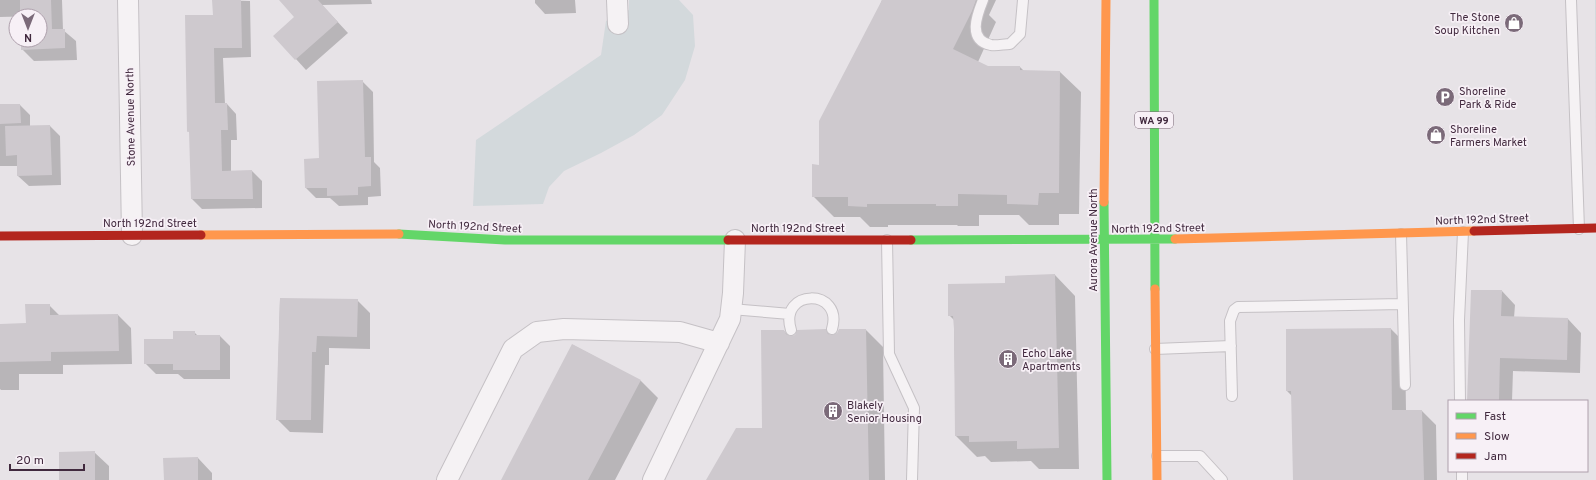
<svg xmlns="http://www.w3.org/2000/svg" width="1596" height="480" font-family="Overpass,sans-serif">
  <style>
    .green { fill: #d3d9dc }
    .shadow { fill: #0003 }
    .building { fill: #cec9ce }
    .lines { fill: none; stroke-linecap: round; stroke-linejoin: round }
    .lane-casing { stroke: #c5c1c5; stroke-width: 12 }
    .street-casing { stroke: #c5c1c5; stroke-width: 22 }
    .lane { stroke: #f5f2f4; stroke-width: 10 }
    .street { stroke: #f5f2f4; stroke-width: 20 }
    .fast { stroke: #63d668; stroke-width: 9 }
    .slow { stroke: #ff974d; stroke-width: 9 }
    .jam { stroke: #b3261e; stroke-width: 9 }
    .labels { text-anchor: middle; stroke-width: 3.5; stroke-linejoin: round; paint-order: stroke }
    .shield { fill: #f7f0f6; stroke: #786575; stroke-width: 1 }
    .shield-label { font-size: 10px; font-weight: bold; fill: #41293e }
    .poi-label { font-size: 11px; fill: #41293e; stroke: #f7f0f6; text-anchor: start }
    .street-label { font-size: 11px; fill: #41293e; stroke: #f7f0f6 }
  </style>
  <rect width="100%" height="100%" fill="#e7e3e7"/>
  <path class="green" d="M629,0H679L693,15L695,46L685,80L662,115L634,135L601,153L564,171L549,187L543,204L473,206L476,140L601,55L606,21L629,10Z
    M1595,0H1596V170V169Z"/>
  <path class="shadow" d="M0,0H62L63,30L76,41L77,60L34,61L22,49V40H40V16L0,17Z
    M213,0L250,1L251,57L223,58L225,104H227L236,114L237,140H231V172L252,171L262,181V208L202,209L192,199L190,133L188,131L214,16Z
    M281,0H371L372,4L322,5L348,33L306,70L275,36L296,17Z
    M535,0H575L576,13L545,14L535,3Z
    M882,0H996L989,15L996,22L978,62L987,67H1020L1024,71L1060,72L1081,92L1079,214H1059V225H1029L1019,215H979V226H958L957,225H888V227H870L860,217H834L813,196L820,166Z
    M362,81L373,92L374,162L380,168L381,196L368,197V205L339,206L330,198H316L306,188Z
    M0,105H20L30,115V126H50L60,136L61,185L29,186L18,176V166H0Z
    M1055,275L1075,296L1079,469H1039L1031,461L991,462L985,456L977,457L956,436L954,320L949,315L1006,284Z
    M1502,291L1515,305L1514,318L1568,319L1581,333L1580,373L1513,371L1512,401H1468Z
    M280,299L357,300L370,313V349L329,348V365H325L323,433L290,432L277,419Z
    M49,305L60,316L118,315L131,328L132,364L63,365V374H19V390H1L0,389V325L27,324Z
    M1391,329L1405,343L1406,411H1422L1436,425L1437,480H1294L1292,396L1287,391V330Z
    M825,330L831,336L838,334L839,330H866L883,347L885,480H707L763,429L784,331L790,337Z
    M194,332L198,336H220L230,346V379H184L178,374H156L145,363L174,340Z
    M573,345L641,381L658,398L615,480H502Z
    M94,452L109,466V480H60Z
    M198,458L212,473V480H165Z"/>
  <path class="building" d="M20,0H51L52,29H65V48L21,50V40H40V16H20Z
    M212,0H241L242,48H214L215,103H227L228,130H221L222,171L252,170L253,199H191L189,131L187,132L185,15H213Z
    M279,0H318L338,22L295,60L273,36L294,17Z
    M882,0H976L972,11L953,49L988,66H1020V70L1060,71L1059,193H1039L1038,205L1007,204V195L958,194V206H936V204H867V207L848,206V197H812V164L819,165V121Z
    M363,80L365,157H371V186L358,187V195L327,196V188H305L304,159L319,158L317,81Z
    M0,104H20L21,123L0,124Z
    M50,125L52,175L17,176V155L6,156L5,126Z
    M1055,274L1059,448L1017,449V441L969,442V436H955L954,329L953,316H948V284L1005,283V276Z
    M1471,290H1502L1501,316L1568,318L1567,360L1500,358L1499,401H1467Z
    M280,298L358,299L357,337L317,336L316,352H312L311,420H276Z
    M25,304H50V315L118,314L119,351L51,352V361L0,362V324L26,323Z
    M1391,328L1392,410H1422L1424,480H1293L1291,391H1286V329Z
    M826,329L828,334L832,335L837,333L839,329H866L869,480H706L736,428H762L761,330H784L786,334L791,336L795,335L797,330Z
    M173,331H195V335H220V370H173V364H144V339H173Z
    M572,344L641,380L588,480H501Z
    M95,451V480H59V452Z
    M198,457V480H164L163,458Z"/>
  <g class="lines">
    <defs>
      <path id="lane" d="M983,0C977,15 967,40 991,45C997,46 1004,44 1010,44L1020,34L1023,0
        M1571,0L1579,229
        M1401,234L1405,385
        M887,240L889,354L914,408L912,480
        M731,309L790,314
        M791,330C778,288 844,288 832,329
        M1155,349L1231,346
        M1232,396L1230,321L1234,310L1238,307L1402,304
        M1460,401L1459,320L1463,232
        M1157,456H1200L1222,480
        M1462,471V480"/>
      <path id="street" d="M128,0L132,235
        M617,0L618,24
        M447,480L513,349L537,332L564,329L680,332L719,343
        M653,480L730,319L733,293L735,240"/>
    </defs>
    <use href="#lane" class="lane-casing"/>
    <use href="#street" class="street-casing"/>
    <use href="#lane" class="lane"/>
    <use href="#street" class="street"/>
    <path class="fast" d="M1154,0L1155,289
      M1104,202L1107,480
      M399,234L505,240H728
      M911,240L1175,239"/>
    <path class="slow" d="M1104,202L1106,0
      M201,235L399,234
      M1175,239L1474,231
      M1155,289L1157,480"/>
    <path class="jam" d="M1474,231L1596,228
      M0,236L201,235
      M728,240H911"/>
  </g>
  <defs>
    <symbol id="shop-disc" viewBox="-11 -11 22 22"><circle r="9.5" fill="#7b6a79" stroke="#f7f0f6"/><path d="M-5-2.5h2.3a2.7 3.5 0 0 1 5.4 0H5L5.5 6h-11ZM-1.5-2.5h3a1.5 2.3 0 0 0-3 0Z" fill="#fff"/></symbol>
    <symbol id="parking-disc" viewBox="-11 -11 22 22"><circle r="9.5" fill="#7b6a79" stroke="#f7f0f6"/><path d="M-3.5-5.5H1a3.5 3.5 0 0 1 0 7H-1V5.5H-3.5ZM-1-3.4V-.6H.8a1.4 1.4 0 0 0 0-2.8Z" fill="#fff"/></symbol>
    <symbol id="building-disc" viewBox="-11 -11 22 22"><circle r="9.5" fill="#7b6a79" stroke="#f7f0f6"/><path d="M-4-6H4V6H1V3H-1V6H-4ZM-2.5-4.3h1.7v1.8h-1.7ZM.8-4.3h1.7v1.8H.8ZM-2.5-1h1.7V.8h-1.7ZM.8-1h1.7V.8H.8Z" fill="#fff"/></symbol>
  </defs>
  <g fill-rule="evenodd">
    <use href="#shop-disc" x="1503" y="12" width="22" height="22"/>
    <use href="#parking-disc" x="1434" y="86" width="22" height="22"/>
    <use href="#shop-disc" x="1425" y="124" width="22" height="22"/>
    <use href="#building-disc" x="997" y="348" width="22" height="22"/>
    <use href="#building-disc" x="822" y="400" width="22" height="22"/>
  </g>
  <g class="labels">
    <rect class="shield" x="1135" y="112" width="38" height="16" rx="3"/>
    <g class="shield-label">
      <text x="1154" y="124">WA 99</text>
    </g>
    <g class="poi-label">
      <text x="1500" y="21" text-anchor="end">The Stone<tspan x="1500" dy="13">Soup Kitchen</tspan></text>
      <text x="1459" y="95">Shoreline<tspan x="1459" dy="13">Park &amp; Ride</tspan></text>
      <text x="1450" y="133">Shoreline<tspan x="1450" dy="13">Farmers Market</tspan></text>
      <text x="1022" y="357">Echo Lake<tspan x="1022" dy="13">Apartments</tspan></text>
      <text x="847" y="409">Blakely<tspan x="847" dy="13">Senior Housing</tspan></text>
    </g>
    <g class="street-label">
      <text transform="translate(130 117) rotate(-91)" y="4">Stone Avenue North</text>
      <text transform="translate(1482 219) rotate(-2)" y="4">North 192nd Street</text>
      <text x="150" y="227">North 192nd Street</text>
      <text transform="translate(475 226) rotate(3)" y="4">North 192nd Street</text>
      <text x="798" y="232">North 192nd Street</text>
      <text transform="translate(1158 228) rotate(-1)" y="4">North 192nd Street</text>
      <text transform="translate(1093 240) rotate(-90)" y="4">Aurora Avenue North</text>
    </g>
  </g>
  <rect x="1448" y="400" width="140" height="72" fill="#f7f0f6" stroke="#aea0ac"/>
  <rect x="1456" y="413" width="20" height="6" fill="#63d668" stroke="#aea0ac"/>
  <text x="1484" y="420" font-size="12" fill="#41293e">Fast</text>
  <rect x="1456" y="433" width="20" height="6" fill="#ff974d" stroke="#aea0ac"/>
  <text x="1484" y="440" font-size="12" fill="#41293e">Slow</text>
  <rect x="1456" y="453" width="20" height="6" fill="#b3261e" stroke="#aea0ac"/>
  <text x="1484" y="460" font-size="12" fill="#41293e">Jam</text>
  <g transform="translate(28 28) rotate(180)"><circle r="19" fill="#f7f0f6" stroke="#aea0ac"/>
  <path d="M0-3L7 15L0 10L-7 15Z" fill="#7b6a79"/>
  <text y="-6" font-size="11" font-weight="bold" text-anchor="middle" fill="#41293e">N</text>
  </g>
  <path d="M10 464v6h74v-6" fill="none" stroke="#41293e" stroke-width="2"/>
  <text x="16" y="464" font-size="12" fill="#41293e" stroke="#f7f0f6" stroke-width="3" paint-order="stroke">20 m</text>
</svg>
